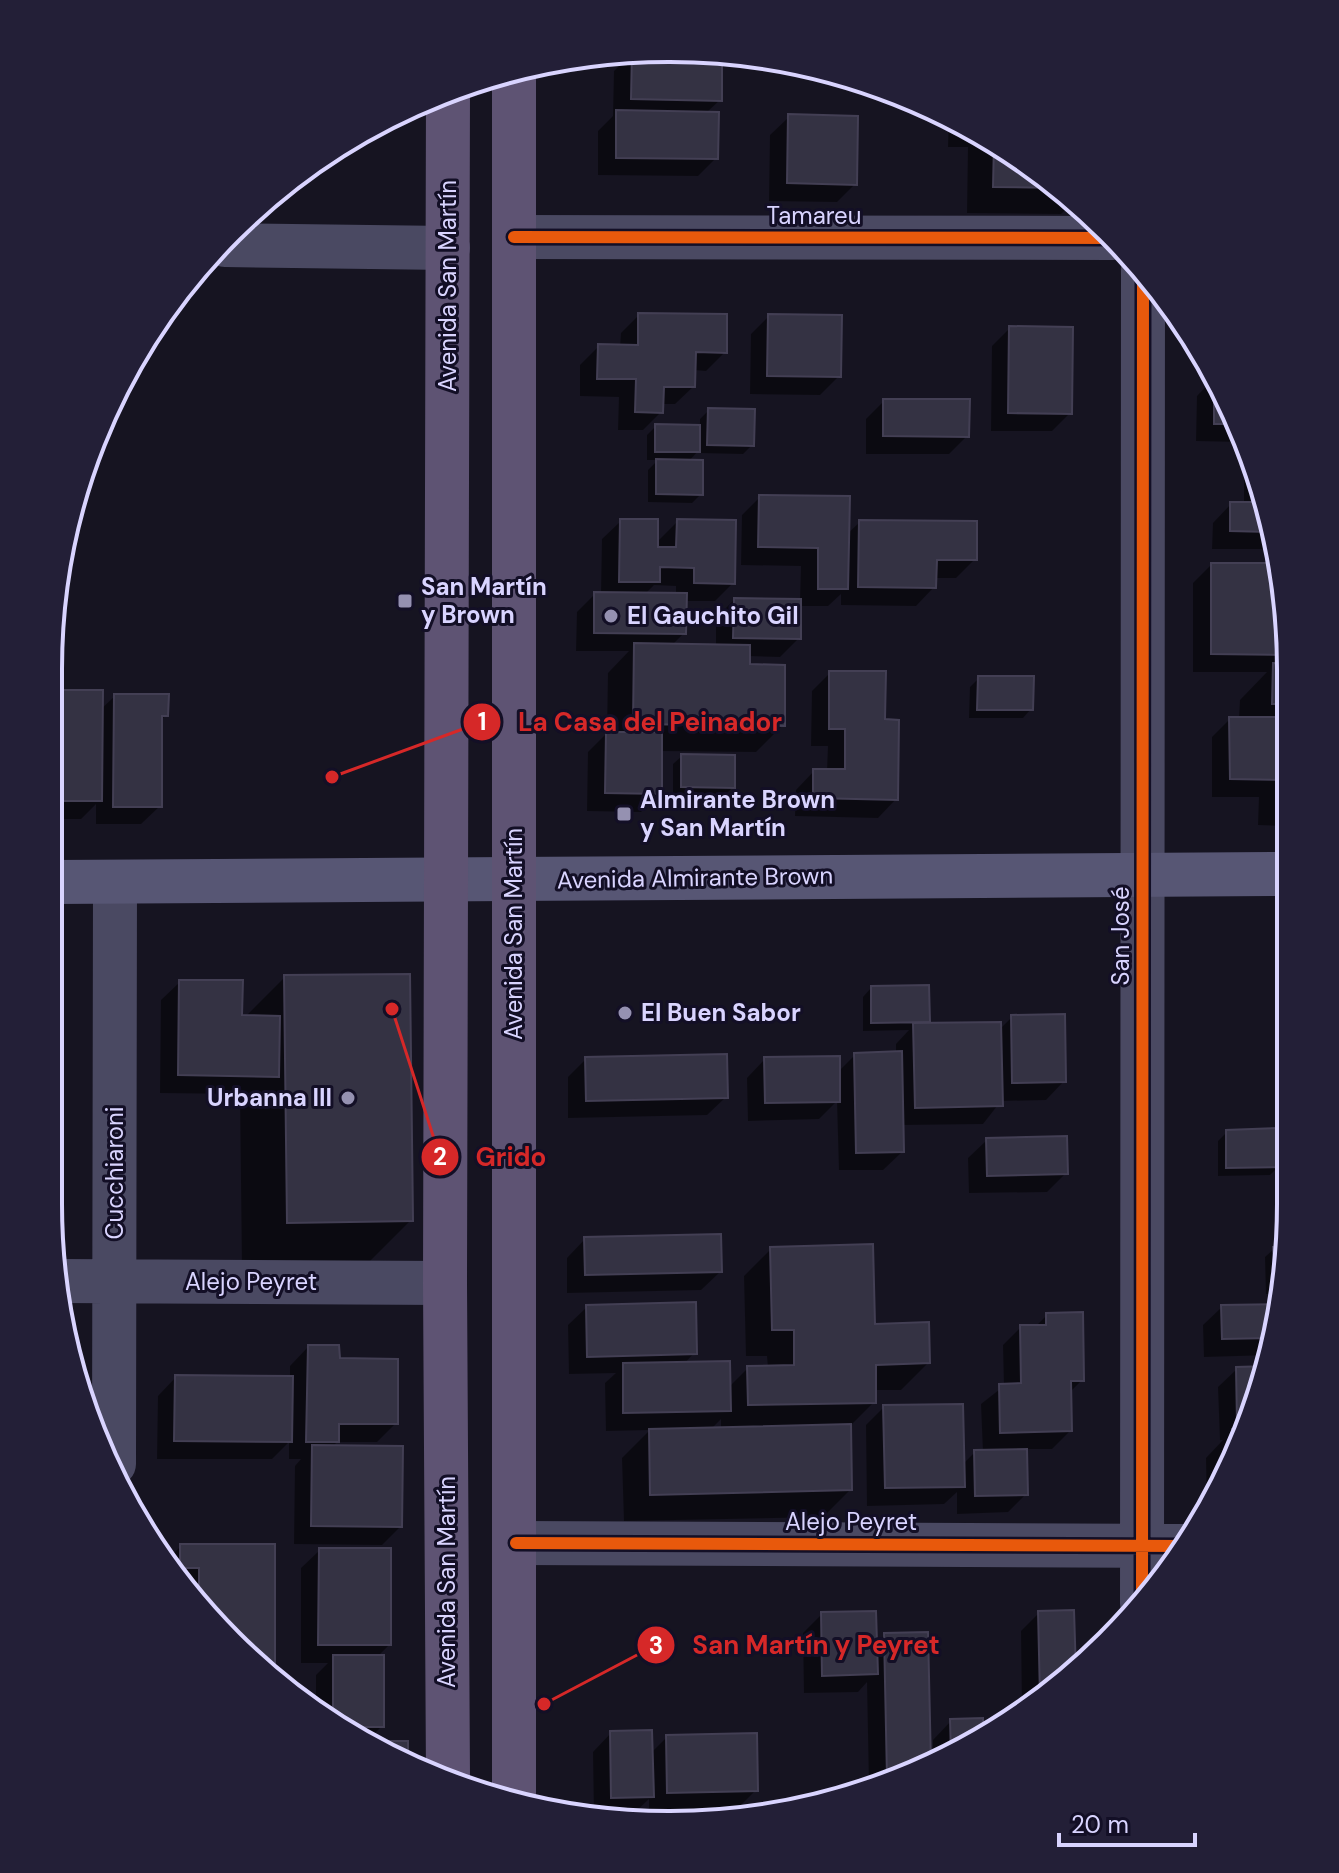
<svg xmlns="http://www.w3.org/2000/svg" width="1339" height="1873" font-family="'DM Sans',sans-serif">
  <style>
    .shadow { fill: #0007; fill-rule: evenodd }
    .building { fill: #343243; stroke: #433f54; stroke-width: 2 }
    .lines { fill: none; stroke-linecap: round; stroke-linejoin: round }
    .street { stroke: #4a4962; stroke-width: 44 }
    .secondary { stroke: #575674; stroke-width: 44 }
    .primary { stroke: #5e5373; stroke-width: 44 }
    .cycleway-casing { stroke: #130f26; stroke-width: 17 }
    .cycleway { stroke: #e8590c; stroke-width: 12 }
    .poi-dot { fill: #9591b1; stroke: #130f26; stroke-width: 3 }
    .labels { text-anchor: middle; stroke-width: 6; stroke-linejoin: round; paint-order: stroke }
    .street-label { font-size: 24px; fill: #d9d4ff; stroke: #130f26 }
    .poi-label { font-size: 24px; font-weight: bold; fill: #d9d4ff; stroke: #130f26; text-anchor: start }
    .rim { fill: none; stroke: #d9d4ff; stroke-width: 4 }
    .leader { fill: none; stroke: #d62828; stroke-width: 3 }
    .callout-dot { fill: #d62828; stroke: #130f26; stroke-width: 3 }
    .mark-label { font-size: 24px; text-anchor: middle; font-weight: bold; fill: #fff }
    .callout-label { font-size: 26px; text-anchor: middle; font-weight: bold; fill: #d62828; stroke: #130f26; stroke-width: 6; stroke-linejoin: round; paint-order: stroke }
  </style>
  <rect width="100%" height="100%" fill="#161421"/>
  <path class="shadow" d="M708,49L704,53L720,100L706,113L716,158L698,176L598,175V131L613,116L614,71L627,58H570L589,53Z
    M949,115L1048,177L1074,201L1061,214L967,213L968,147H948Z
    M789,117L855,184L837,202L769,201L770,135Z
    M639,315L725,352L706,371L694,370V386L675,404H661V412L643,430H618L619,397L580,396V365L599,346L620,347L621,333Z
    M769,316L839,376L820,395L750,394L751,334Z
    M1010,328L1070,413L1052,431H991L992,346Z
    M1215,377L1227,395L1241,442L1196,441L1197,396Z
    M884,401L967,436L949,454H866V419Z
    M709,410L752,445L743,454L699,453V450L688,462L701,494L692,503L648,502V470L658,460H647V435L656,426L700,427V419Z
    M1249,466L1274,549H1212L1213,523L1231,504H1244V471Z
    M760,497L847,534L860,522L975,559L956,578H934V587L916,606L841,605V594L828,606H799V638L780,657L748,656V666L783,725L756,752L660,751V793L641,812L587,811L588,752L607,733L608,673L629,651H576L577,612L595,594H601L602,539L621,521L656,543L678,521L733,583L715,601H685L684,633L671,646L716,647V618L734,600L800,601L801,566L741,565L742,515ZM654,585L676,586V595L645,594Z
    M1211,565H1279L1286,588L1287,826L1258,825L1259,797H1212V737L1230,719H1239L1240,700L1267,672H1193V583Z
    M830,673L883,721L896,799L878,818L795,816L796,790L814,771H827L828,746H811L812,691Z
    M979,678L1031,709L1023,718H969L970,687Z
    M57,692L100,710L115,696L166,715L160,721V806L141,824H96V804L81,819H55Z
    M682,756L733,787L724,796L673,795V764Z
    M285,977L411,1220L365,1266L242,1268L240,1094L160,1093L161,1000L180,982L245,1017Z
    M871,988L928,1021L924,1025L1000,1029L1012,1017L1064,1081L1046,1100L1001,1101L983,1124L901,1125L902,1152L883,1170H839L837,1101L819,1119L748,1121L747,1078L765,1059L838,1072L855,1055L896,1053V1044L909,1030L863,1031V997Z
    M1288,1026L1289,1179L1286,1180L1283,1031Z
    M586,1059L726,1097L707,1115L568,1118V1077Z
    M1227,1132L1279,1166L1270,1175L1218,1176V1141Z
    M987,1140L1066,1173L1047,1192L969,1193L968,1158Z
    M585,1239L720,1272L701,1290L567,1293V1258Z
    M1289,1248L1281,1294H1266L1265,1257L1274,1249Z
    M771,1249L928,1363L901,1390H874V1402L849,1427L850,1490L823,1517L624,1521L622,1458L650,1430L606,1431L605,1383L616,1373L569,1374L568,1325L587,1307L694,1353L684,1364L729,1387L748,1368H768L767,1356H746L744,1276ZM721,1419V1429H711Z
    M1280,1306L1271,1355L1204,1357L1203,1325L1222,1307Z
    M1047,1315L1082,1380L1069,1393L1070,1431L1052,1449H1025L1026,1494L1008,1512L957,1514V1492L944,1504L867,1506L866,1425L884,1407L962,1465L975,1452H983L981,1404L1004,1386L1003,1345L1021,1327H1035Z
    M308,1347L338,1360L396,1423L377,1442H337L331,1448L400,1527L382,1545L294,1544L295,1466L301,1459H289V1442L272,1459H157L158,1396L176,1377L290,1378V1366Z
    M1268,1368L1227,1478L1207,1511L1206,1458L1223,1440H1220L1218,1387L1237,1369Z
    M181,1546H273V1679L260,1671L165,1562Z
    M320,1550L389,1645L377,1657L382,1726L366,1742L316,1708V1675L328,1663H301V1568Z
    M1072,1612L1074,1675L1022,1709L1021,1631L1039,1613Z
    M822,1614L875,1644L885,1635L926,1634L929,1766L869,1784L867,1682L858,1692L804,1693L803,1633Z
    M981,1720V1736L933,1764V1740L951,1721Z
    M611,1733L651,1753L667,1737L756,1790L737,1809L649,1811V1799L633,1814L594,1815L593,1752Z"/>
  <path class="building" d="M632,52H722V101L631,99Z
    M616,110L719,112L718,159L616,158Z
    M788,114L858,116L857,185L787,183Z
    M994,143L1048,177L1060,188L993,187Z
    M638,313L727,314V353L696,352L695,387H664L663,413L635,412L636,379H597L598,344L638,345Z
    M768,314L842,315L841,377L767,376Z
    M1009,326L1073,327L1072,414L1008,413Z
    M1214,376L1227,395L1236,424H1214Z
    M883,399H970L969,437L883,436Z
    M708,408L755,409L754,446L707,445Z
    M655,424L700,425V452H655Z
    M656,459L703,460V495L656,494Z
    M759,495L850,496L848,589H818V548L758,547Z
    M1230,502H1260L1269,532L1230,531Z
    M620,519H658V547H676L677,519L736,520L735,584L694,583V568L660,567V582H619Z
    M859,520L977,521V560H937L936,588L858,587Z
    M1211,563H1278L1286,588V655L1211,654Z
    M594,592L687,593L686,634L594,633Z
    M734,598L801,599V639L733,638Z
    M634,643L750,645V664L785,665V726L633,724Z
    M1273,663L1286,664V704H1272Z
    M829,671H886L885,719L899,720L898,800L813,798V769H845V729H829Z
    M978,676H1034L1033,710H977Z
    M57,690H103L102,801H55Z
    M114,694H169L168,716H162V807H113Z
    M1229,717H1286L1287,780L1230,779Z
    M606,732H662V794L605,793Z
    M681,754L735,755V788L681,787Z
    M410,974L413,1221L287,1223L284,975Z
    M179,980H243L242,1015L280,1016L279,1077L178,1075Z
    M929,985L930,1022L871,1023V986Z
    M1065,1014L1066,1082L1012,1083L1011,1015Z
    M1001,1022L1003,1106L915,1108L913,1023Z
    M902,1051L904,1152L856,1153L854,1053Z
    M727,1054L728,1098L586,1101L585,1057Z
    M840,1056V1102L765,1103L764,1057Z
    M1280,1128L1281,1167L1226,1168V1130Z
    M1067,1136L1068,1174L987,1176L986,1138Z
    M721,1234L722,1272L585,1275L584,1237Z
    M873,1244L875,1324L929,1322L930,1363L876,1365V1403L748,1405L747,1366L794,1365V1330H772L770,1247Z
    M1289,1246L1283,1286H1274L1273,1247Z
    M696,1302L697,1354L587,1357L586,1305Z
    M1280,1304L1274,1338L1222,1339L1221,1305Z
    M1083,1312L1084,1381H1071L1072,1431L1000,1433L999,1384L1021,1383L1020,1325H1046V1313Z
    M308,1345H339L340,1358L398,1359V1424H339V1442H306Z
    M730,1361L731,1411L623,1413V1363Z
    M1269,1366L1248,1422L1237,1423L1236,1367Z
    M175,1375L293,1376L292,1442L174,1441Z
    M963,1404L965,1487L885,1488L883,1405Z
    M851,1424L852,1490L650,1495L649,1429Z
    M1246,1428L1233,1463L1232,1429Z
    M312,1445L403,1446L402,1527L311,1526Z
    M1027,1449L1028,1495L975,1496L974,1450Z
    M180,1544H275V1681L260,1671L190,1591L199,1590V1568H180Z
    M319,1548H391V1645H318Z
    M1074,1610L1076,1673L1040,1697L1038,1611Z
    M876,1611L878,1674L822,1676L821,1612Z
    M928,1632L931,1765L887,1778L884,1633Z
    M333,1655H384V1727H343L333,1720Z
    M983,1718V1735L951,1756L950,1719Z
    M652,1730L654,1797L611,1798L610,1731Z
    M757,1733L758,1791L667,1793L666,1735Z
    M365,1741H408V1765L395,1761Z"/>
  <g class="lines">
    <path class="street" d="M514,237L1113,238
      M225,245L448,248
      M58,1281L445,1283
      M114,1464L115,882
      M516,1543L1185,1546
      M1142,1603L1143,270"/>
    <path class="secondary" d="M54,882L1287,874"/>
    <path class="primary" d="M514,71V1797
      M448,1777L445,1283L448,91"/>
    <defs>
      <path id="cycleway" d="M514,237L1113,238
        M516,1543L1185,1546
        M1142,1603L1143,270"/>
    </defs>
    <use href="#cycleway" class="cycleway-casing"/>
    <use href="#cycleway" class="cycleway"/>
  </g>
  <g class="poi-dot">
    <rect x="397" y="593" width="16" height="16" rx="4"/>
    <circle cx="611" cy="616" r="8"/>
    <rect x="616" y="806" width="16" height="16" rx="4"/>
    <circle cx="625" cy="1013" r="8"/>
    <circle cx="348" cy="1098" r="8"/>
  </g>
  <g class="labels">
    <g class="street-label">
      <text x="814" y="224">Tamareu</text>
      <text transform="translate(448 286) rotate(-90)" y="8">Avenida San Martín</text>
      <text transform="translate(695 878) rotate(-1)" y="8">Avenida Almirante Brown</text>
      <text transform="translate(514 934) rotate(-90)" y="8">Avenida San Martín</text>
      <text transform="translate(1121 936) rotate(-90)" y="8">San José</text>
      <text transform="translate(115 1173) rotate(-90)" y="8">Cucchiaroni</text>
      <text x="251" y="1290">Alejo Peyret</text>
      <text x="851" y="1530">Alejo Peyret</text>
      <text transform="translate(447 1582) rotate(-90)" y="8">Avenida San Martín</text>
    </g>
    <g class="poi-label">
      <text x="421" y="595">San Martín<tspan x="421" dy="28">y Brown</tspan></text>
      <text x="627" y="624">El Gauchito Gil</text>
      <text x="640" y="808">Almirante Brown<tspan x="640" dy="28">y San Martín</tspan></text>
      <text x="641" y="1021">El Buen Sabor</text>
      <text x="332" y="1106" text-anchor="end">Urbanna III</text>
    </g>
  </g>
  <path d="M0 0H1339V1873H0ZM669 62H670A607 607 0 0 1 1277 669V1204A607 607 0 0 1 670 1811H669A607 607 0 0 1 62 1204V669A607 607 0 0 1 669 62Z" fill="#231f37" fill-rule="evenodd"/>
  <path class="rim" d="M669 62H670A607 607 0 0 1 1277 669V1204A607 607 0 0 1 670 1811H669A607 607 0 0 1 62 1204V669A607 607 0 0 1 669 62Z"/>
  <path class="leader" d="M332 777L482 722M392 1009L440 1157M544 1704L656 1645"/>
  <g class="callout-dot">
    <circle cx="332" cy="777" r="8"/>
    <circle cx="392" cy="1009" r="8"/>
    <circle cx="544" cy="1704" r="8"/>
    <circle cx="482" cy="722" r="20"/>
    <circle cx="440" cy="1157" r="20"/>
    <circle cx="656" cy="1645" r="20"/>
  </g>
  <g class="mark-label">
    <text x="482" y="730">1</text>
    <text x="440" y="1165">2</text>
    <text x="656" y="1654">3</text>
  </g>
  <g class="callout-label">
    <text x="650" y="731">La Casa del Peinador</text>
    <text x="511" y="1166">Grido</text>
    <text x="816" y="1654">San Martín y Peyret</text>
  </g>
  <path d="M1059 1833v12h136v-12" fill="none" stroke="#d9d4ff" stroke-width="4"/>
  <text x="1071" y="1833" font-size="24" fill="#d9d4ff" stroke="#130f26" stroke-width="6" paint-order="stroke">20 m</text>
</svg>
